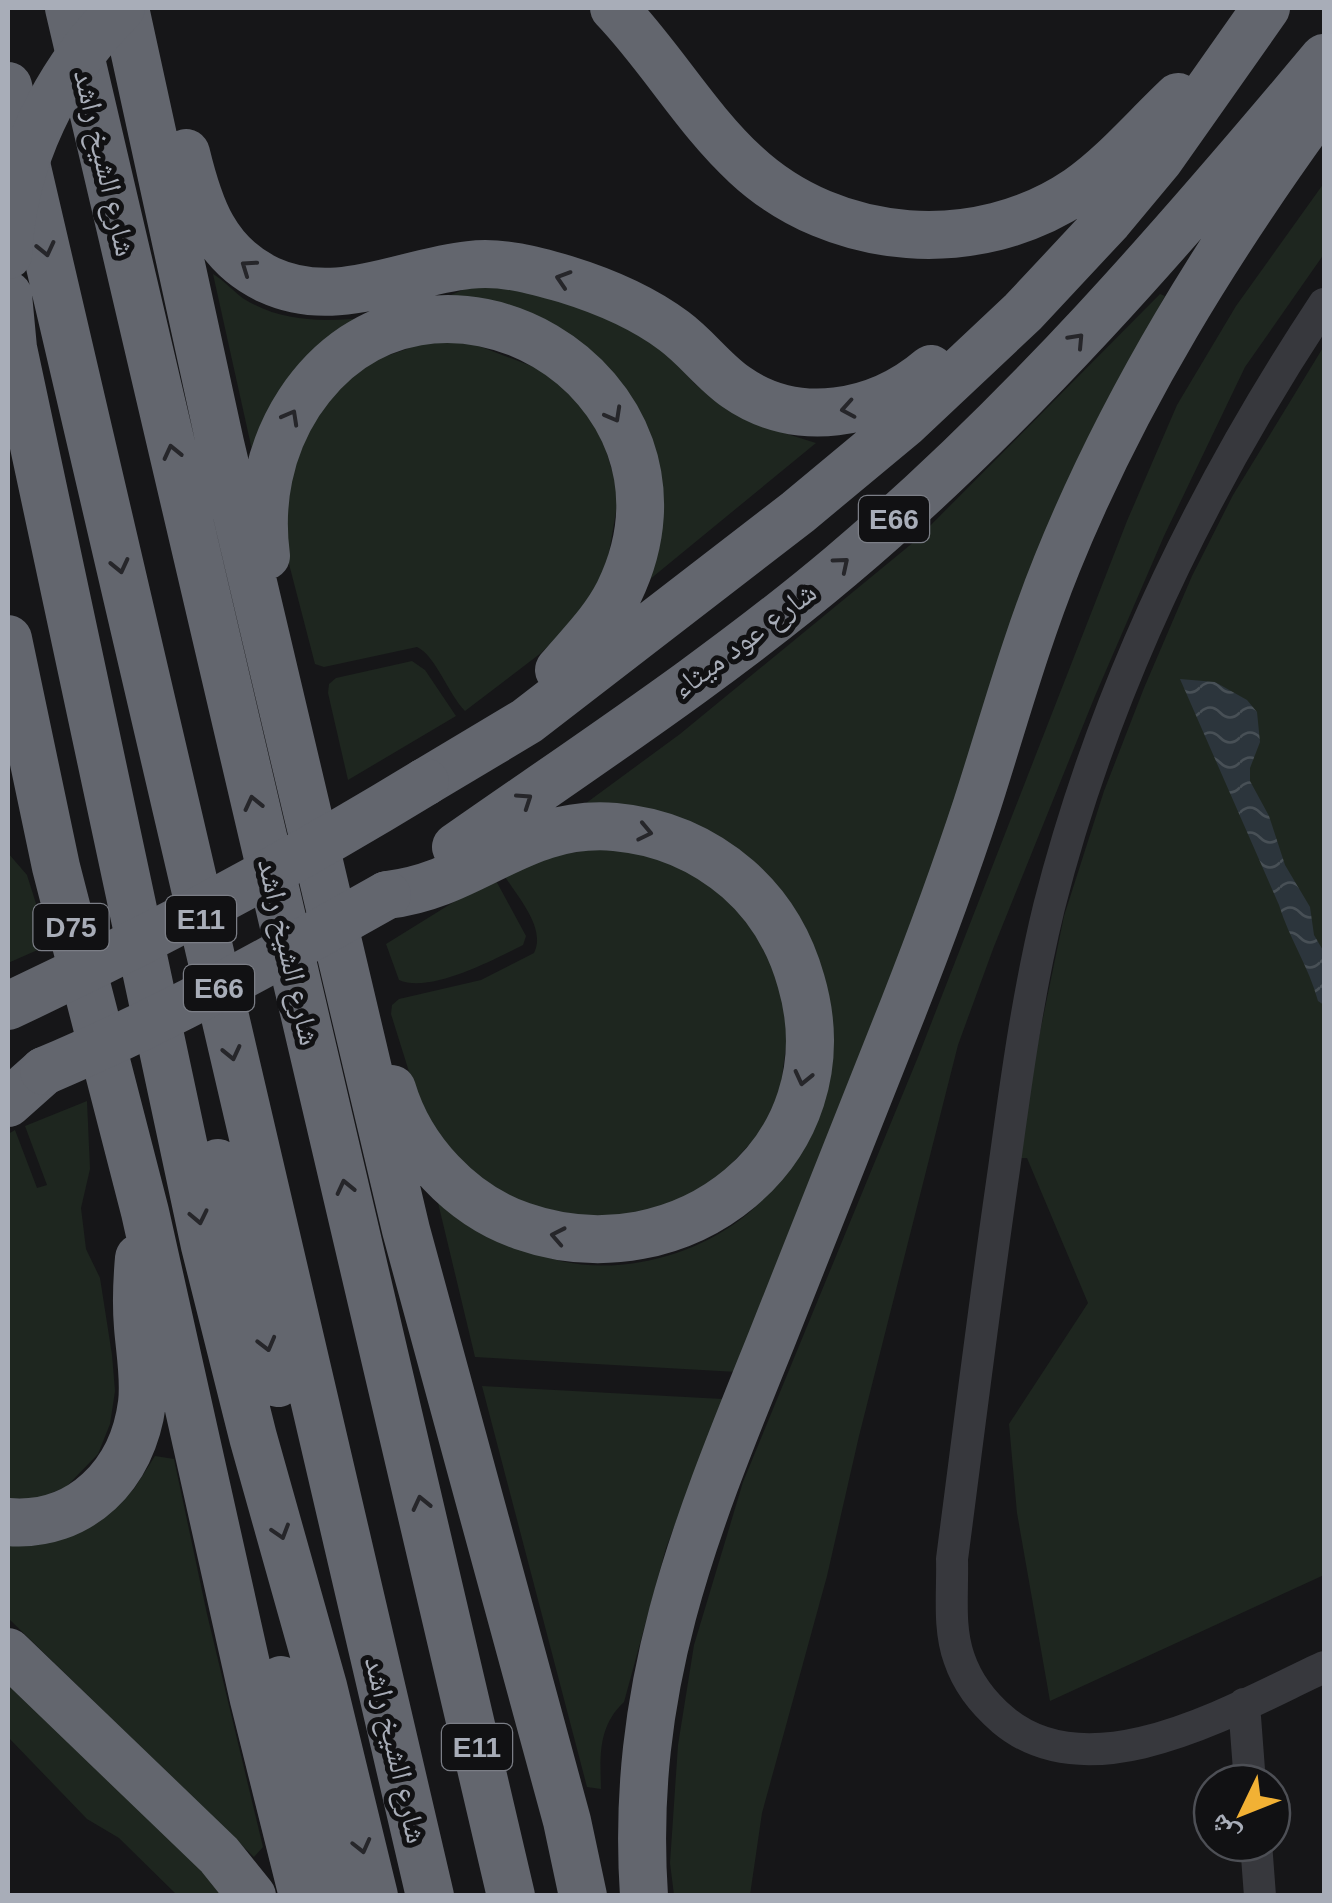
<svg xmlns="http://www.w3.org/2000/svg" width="1332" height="1903" font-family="Helvetica,'Noto Naskh Arabic',sans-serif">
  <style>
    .green { fill: #1e261f }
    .water { fill: url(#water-waves) }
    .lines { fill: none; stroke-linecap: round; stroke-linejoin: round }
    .minor { stroke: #37383d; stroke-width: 32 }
    .highway { stroke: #63666e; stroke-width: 48 }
    .highway-bridge { stroke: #63666e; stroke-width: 48 }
    .oneway { stroke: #26262a }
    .labels { text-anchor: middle; stroke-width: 10; stroke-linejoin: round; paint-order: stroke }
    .shield { fill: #111113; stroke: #7b7e86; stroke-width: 2.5 }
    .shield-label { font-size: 28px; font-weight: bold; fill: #a8adb8 }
    .street-label { font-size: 30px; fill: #a8adb8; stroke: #111113 }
  </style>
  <defs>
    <pattern id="water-waves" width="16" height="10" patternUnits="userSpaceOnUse" patternTransform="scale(2.5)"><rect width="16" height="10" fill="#2c353c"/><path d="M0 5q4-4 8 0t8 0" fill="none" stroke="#485056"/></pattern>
  </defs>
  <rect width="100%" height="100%" fill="#161618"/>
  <path class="green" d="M1324,183V254L1245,367L1164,536L1095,696L993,949L958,1045L859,1436L827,1576L762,1813L750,1895H674L670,1863L678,1745L694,1645L743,1482L918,1057L1127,521L1177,405L1236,306Z
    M213,274C225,281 233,291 244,299C286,325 330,321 376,317C298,355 287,371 252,450Z
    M539,284L664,348L695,384L752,423L816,443L643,585L603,365C557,321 507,300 444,298L474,285Z
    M1160,294L1165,296L1137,347L737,1372L475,1357L434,1186C464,1206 493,1229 524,1247C589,1283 684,1263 741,1219C760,1205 774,1187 789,1169L791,913L578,809L680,734L915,541Z
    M466,341L552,374L599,427L619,494L605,576L567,627L541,653L465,711C447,692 436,656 417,647L324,667L315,664L282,537L285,488L312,421L341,385L378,359L421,344Z
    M1324,346V1575L1050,1701L1017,1513L1009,1424L1088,1303L1027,1158H1014L1064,916L1104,791L1144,688L1192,576L1233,495Z
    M412,661L425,670L456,716L348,780L328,693L329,684L336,678Z
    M605,847L675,861L734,902L774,962L789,1024L780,1091L760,1133L708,1189L625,1224L516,1203L461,1162L434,1128L415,1091L391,1014L392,1005L399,999L481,980L534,953C547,927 515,894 502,872L526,861Z
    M8,853L27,875L49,945L8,963Z
    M494,877L526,936L523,945C495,959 430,994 399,980L386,944Z
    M87,1101L90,1169L81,1208L86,1249L100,1278L112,1355L115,1391L110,1424L98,1454L66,1487L39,1498L8,1499V1134L15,1130L37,1188L47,1185L25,1126Z
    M482,1386L723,1399L666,1548L624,1702C598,1726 600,1756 601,1789L587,1787Z
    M155,1456L174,1459L207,1614L263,1847L254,1857L8,1618V1544L89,1527L134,1489Z
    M8,1678L230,1895H177L119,1838L87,1819L8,1737Z"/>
  <path class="water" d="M1180,679L1215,682L1247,700L1257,712L1260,742L1250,768V781L1269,816L1285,865L1310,907L1314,935L1324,952V1005L1318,1001C1309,967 1289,938 1279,905Z"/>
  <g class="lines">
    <path class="minor" d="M1324,304C1201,490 1104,690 1049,907C1028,993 1016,1081 1004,1169C985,1299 969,1429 952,1559C953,1592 948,1627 959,1658C967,1682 983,1703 1003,1720C1092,1795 1237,1707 1324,1667
      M1244,1704L1250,1783
      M1256,1843L1260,1896"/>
    <path class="highway" d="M69,8L511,1896
      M125,8L220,443L406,1230L567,1821L583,1896
      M614,8C661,57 696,119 746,165C835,248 978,258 1078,190C1114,165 1146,127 1178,97
      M8,86L430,1896
      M186,153C199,207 215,255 269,280C336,311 402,272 469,265C502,261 534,270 565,279C604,291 642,307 674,331C697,348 713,371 736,387C797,430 877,415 931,369
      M8,295L13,348L205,1246L253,1437L323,1686L374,1896
      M266,556C259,503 269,449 299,403C427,210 721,382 619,592C604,622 580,645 559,670
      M8,639L56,867L145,1212L254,1700L303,1896
      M425,782L527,721L798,512L905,423L1023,312L1109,220L1159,160L1266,8
      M456,847C586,756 719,669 841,566C1020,415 1174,237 1324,58
      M387,895C475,885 522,819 615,827C661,831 703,849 738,879C769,906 790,942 801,981C851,1151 681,1282 522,1226C461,1205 410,1150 392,1089
      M8,1103L44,1071
      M218,1163L278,1383
      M8,1522C81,1528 133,1474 142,1403C145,1378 140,1352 138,1327C136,1304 137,1281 139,1258
      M8,1652L219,1855L252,1896
      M281,1680L342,1895
      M644,1896C630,1686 694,1531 771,1341C816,1230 860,1118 904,1006C930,940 955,872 977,805C1003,724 1025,643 1057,564C1124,398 1219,246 1324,102"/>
    <path class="highway-bridge" d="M8,255C13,160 55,75 121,8
      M8,1006C151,939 289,865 425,782
      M44,1071C163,1021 275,958 387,895"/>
  </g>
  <defs><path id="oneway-chevron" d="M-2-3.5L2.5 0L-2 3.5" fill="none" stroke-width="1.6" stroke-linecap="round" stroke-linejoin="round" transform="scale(2.5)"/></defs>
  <g class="oneway">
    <use href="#oneway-chevron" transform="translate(46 249) rotate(77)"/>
    <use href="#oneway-chevron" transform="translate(248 267) rotate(-145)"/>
    <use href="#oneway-chevron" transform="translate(563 279) rotate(-162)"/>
    <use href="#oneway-chevron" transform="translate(1077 340) rotate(-47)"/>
    <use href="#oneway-chevron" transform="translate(848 409) rotate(170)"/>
    <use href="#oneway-chevron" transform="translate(614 415) rotate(61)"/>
    <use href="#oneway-chevron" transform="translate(291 417) rotate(-61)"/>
    <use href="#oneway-chevron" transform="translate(172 452) rotate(-103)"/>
    <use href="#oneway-chevron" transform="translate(842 564) rotate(-40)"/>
    <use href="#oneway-chevron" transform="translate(120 566) rotate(77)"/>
    <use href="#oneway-chevron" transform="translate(525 800) rotate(-34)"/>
    <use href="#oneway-chevron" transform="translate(253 803) rotate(-103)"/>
    <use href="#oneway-chevron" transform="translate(645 832) rotate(12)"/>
    <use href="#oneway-chevron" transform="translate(232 1053) rotate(77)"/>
    <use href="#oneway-chevron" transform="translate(803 1078) rotate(103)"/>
    <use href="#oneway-chevron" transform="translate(345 1187) rotate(-103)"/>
    <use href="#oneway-chevron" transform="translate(199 1217) rotate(78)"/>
    <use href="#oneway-chevron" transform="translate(558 1236) rotate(-169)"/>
    <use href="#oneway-chevron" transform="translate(267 1344) rotate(75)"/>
    <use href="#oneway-chevron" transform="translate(421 1503) rotate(-103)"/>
    <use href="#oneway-chevron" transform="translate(281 1532) rotate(73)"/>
    <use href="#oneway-chevron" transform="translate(362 1846) rotate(76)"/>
  </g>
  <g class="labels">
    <g class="shield">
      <rect x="859" y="496" width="70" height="46" rx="8"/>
      <rect x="166" y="896" width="70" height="46" rx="8"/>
      <rect x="33.5" y="904" width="75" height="46" rx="8"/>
      <rect x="184" y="965" width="70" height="46" rx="8"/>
      <rect x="442" y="1724" width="70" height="46" rx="8"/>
    </g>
    <g class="shield-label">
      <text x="894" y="529">E66</text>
      <text x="201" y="929">E11</text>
      <text x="71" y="937">D75</text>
      <text x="219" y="998">E66</text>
      <text x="477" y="1757">E11</text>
    </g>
    <g class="street-label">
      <text transform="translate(105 163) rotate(77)" y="10">شارع الشيخ راشد</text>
      <text transform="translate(744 640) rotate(-37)" y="10">شارع عود ميثاء</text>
      <text transform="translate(289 952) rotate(77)" y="10">شارع الشيخ راشد</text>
      <text transform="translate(396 1750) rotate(77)" y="10">شارع الشيخ راشد</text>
    </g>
  </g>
  <rect width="1332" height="1903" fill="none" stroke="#a8adb8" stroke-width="20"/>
  <g transform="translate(1242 1813) rotate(227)"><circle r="48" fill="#111113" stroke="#4d4f55" stroke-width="2.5"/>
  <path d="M0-8L18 38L0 25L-18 38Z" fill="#f2b134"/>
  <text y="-15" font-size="28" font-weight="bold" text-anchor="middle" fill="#a8adb8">ش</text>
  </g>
</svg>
